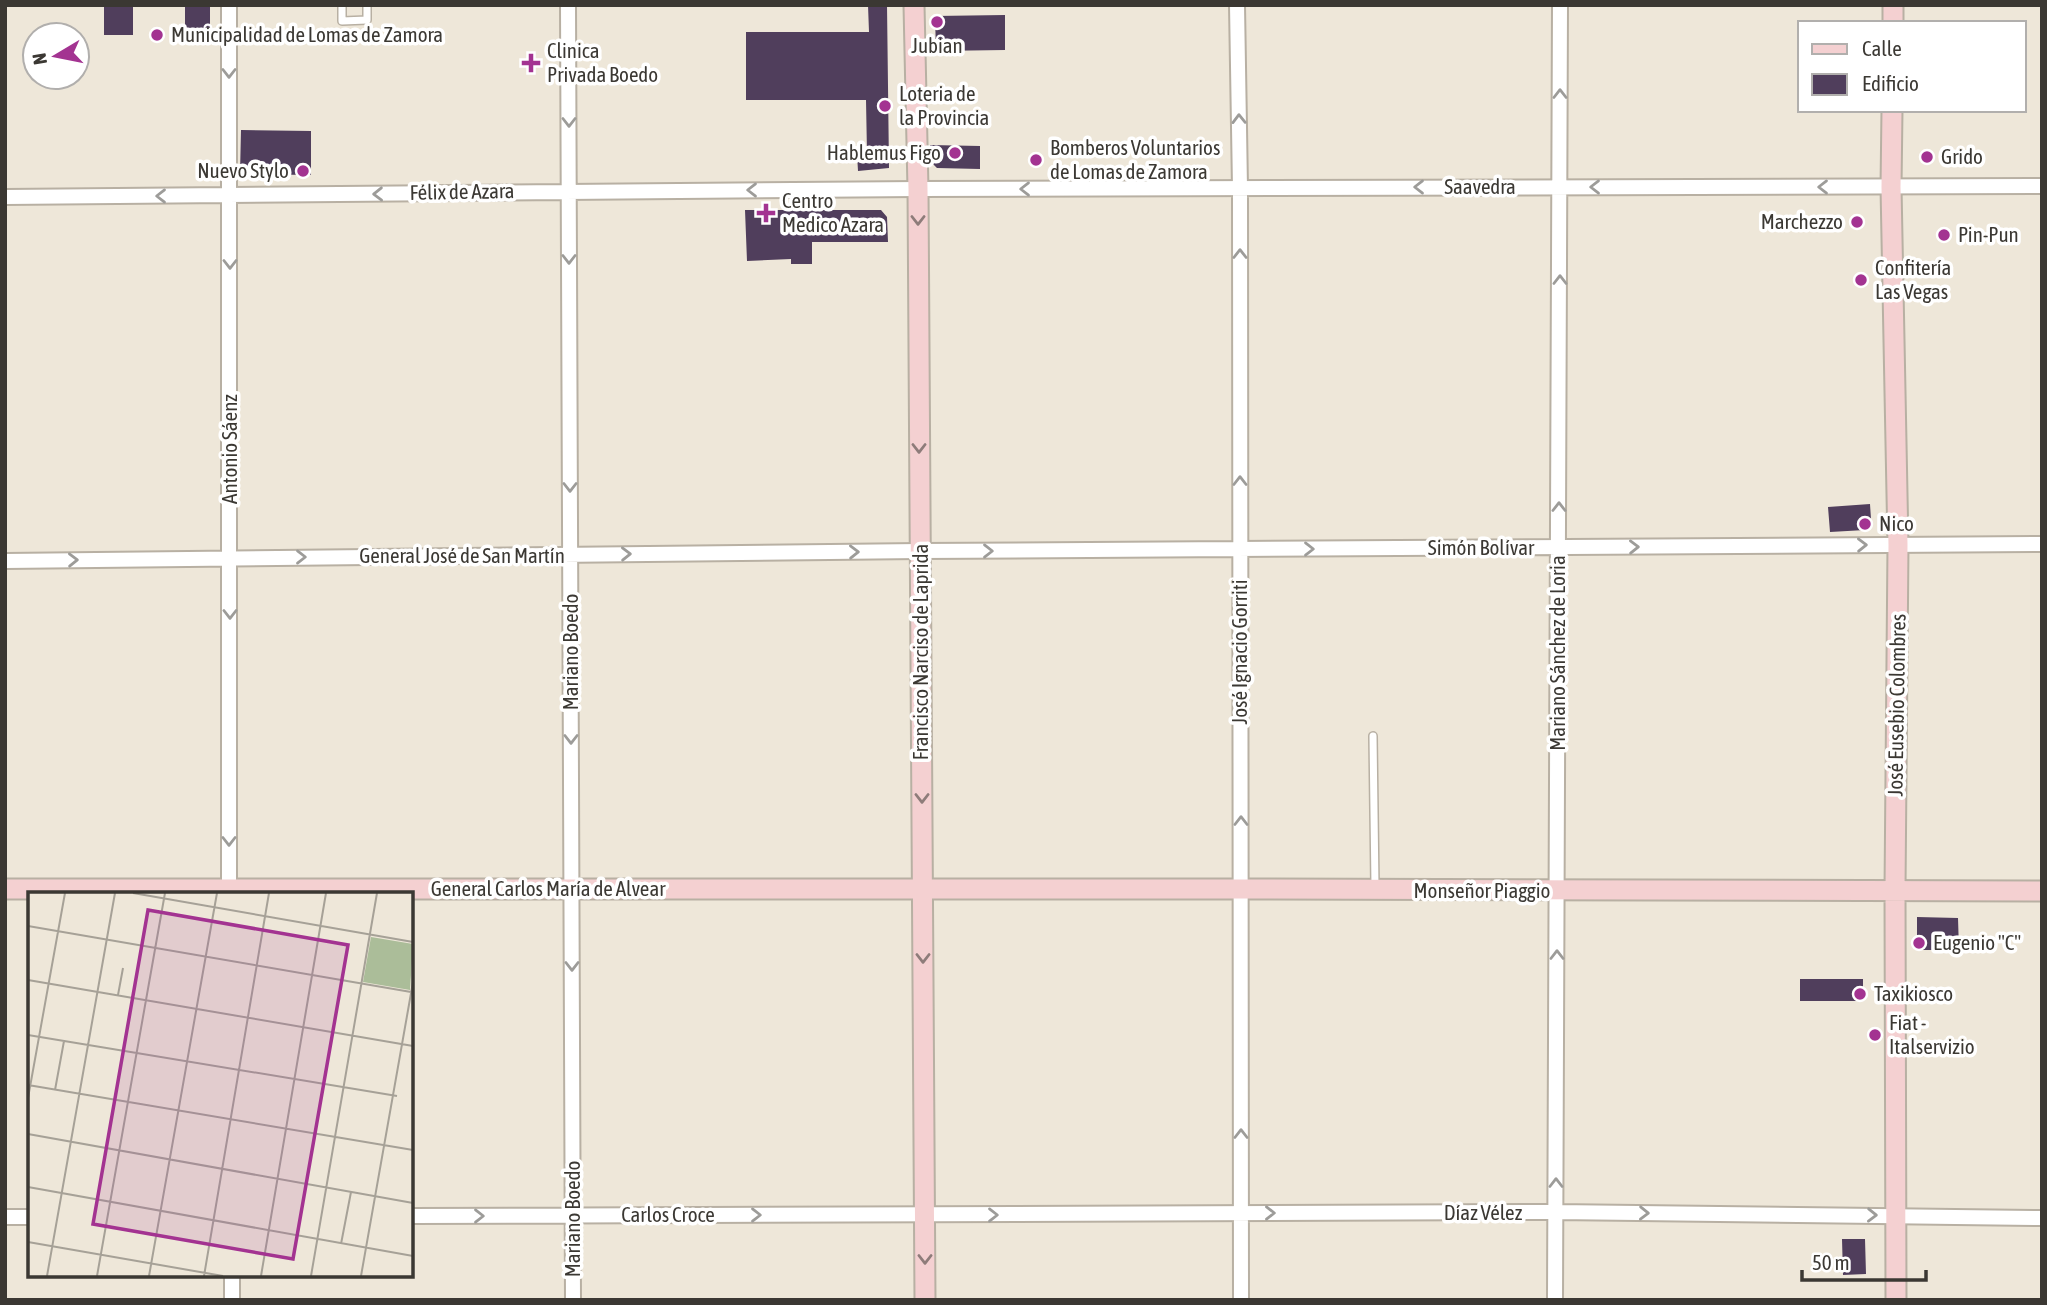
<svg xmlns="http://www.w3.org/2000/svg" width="2047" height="1305" font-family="'Asap Condensed',sans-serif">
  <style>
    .building { fill: #503e5c }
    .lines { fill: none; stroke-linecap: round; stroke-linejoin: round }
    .lane-casing { stroke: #b8b0a3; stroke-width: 10 }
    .street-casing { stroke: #b8b0a3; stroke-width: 18 }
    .secondary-casing { stroke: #b8b0a3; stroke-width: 23 }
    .lane { stroke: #fff; stroke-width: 7 }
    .street { stroke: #fff; stroke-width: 14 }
    .secondary { stroke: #f4d0d1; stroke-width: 19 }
    .oneway { stroke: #9d9c99 }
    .oneway2 { stroke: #8e7c7a }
    .poi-dot { fill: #a33391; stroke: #fff; stroke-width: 2.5 }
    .labels { text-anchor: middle; stroke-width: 7; stroke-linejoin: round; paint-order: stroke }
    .poi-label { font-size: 21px; fill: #3b3833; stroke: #fff; text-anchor: start }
    .street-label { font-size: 21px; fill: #3b3833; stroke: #fff }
    .inset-road { fill: none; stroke: #a6a197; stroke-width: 2 }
    .view { fill: #a33391; fill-opacity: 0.15; stroke: #a33391; stroke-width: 3.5 }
    .inset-edge { fill: none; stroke: #3b3833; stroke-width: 3.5 }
  </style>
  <rect width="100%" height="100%" fill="#eee7d9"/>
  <path class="building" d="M104,5H133V35H104Z
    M185,5H210V36H185Z
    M868,5H887L889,168L858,171L857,154H867L866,100H746V32H869Z
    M1005,15V50L936,51L935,16Z
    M241,130L311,131V175L240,174Z
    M930,145L980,146V169L937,168L930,161Z
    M745,210H881L887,217L888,242H812V264H791V259L747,261Z
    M1870,504L1871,519L1865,530L1830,532L1828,507Z
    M1917,917L1958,918L1959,950H1917Z
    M1800,979H1863V1001H1800Z
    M1842,1239H1865L1866,1274L1843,1275Z"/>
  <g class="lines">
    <defs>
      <path id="lane" d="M342,5V21L367,20V5
        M1373,736L1375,886"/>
      <path id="street" d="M229,5V894
        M568,5L573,1300
        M1237,5L1240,188L1241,1300
        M5,197L918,189L2042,186
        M5,561L920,551L2042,544
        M411,1216L1556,1212L2042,1218
        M5,1217H30
        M232,1300V1275
        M1555,1300L1560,5"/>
      <path id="secondary" d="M914,5L918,189L925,1300
        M1893,23V5
        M1892,110L1891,187L1898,545L1895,890L1896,1300
        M5,889H1241L2042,891"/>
    </defs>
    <use href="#lane" class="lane-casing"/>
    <use href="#street" class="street-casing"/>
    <use href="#secondary" class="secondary-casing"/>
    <use href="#lane" class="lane"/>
    <use href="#street" class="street"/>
    <use href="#secondary" class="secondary"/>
  </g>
  <defs><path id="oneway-chevron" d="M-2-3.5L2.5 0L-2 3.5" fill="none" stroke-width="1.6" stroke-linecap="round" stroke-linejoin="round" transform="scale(1.75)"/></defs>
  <g class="oneway">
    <use href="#oneway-chevron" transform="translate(229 73) rotate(90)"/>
    <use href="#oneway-chevron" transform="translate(1560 94) rotate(-90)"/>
    <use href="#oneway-chevron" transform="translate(1239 119) rotate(-91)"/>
    <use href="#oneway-chevron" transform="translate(569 122) rotate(90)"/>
    <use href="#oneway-chevron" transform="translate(1419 187) rotate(180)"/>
    <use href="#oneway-chevron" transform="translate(1595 187) rotate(-180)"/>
    <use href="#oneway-chevron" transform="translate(1823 187) rotate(-180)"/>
    <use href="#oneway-chevron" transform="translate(1025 189) rotate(180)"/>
    <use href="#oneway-chevron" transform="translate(752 190) rotate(180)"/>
    <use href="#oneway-chevron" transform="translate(378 194) rotate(179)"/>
    <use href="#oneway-chevron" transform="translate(161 196) rotate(180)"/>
    <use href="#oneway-chevron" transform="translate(1240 254) rotate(-90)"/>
    <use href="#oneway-chevron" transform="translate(569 259) rotate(90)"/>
    <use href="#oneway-chevron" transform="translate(230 264) rotate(90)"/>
    <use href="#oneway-chevron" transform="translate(1560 280) rotate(-90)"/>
    <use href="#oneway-chevron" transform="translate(1240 481) rotate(-90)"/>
    <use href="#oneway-chevron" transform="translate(570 487) rotate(90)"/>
    <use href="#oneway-chevron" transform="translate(1559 507) rotate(-90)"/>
    <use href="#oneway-chevron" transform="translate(1862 545) rotate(-1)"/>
    <use href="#oneway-chevron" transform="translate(1634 547) rotate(-1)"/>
    <use href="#oneway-chevron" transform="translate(1309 549)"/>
    <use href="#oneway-chevron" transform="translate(988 551)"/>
    <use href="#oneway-chevron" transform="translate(854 552) rotate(-1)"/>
    <use href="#oneway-chevron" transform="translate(626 554) rotate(-1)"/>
    <use href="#oneway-chevron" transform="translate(301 557)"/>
    <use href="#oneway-chevron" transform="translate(73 560) rotate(-1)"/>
    <use href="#oneway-chevron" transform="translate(230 614) rotate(90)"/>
    <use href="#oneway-chevron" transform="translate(571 739) rotate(90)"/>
    <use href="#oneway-chevron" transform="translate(1241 821) rotate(-90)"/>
    <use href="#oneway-chevron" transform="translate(229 841) rotate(90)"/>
    <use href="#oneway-chevron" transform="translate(1557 955) rotate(-90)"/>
    <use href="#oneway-chevron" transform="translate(572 966) rotate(90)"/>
    <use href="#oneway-chevron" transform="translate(1241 1134) rotate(-90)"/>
    <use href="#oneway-chevron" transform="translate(1556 1183) rotate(-90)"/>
    <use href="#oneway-chevron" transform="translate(1270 1213)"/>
    <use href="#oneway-chevron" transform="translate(1644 1213) rotate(1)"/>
    <use href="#oneway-chevron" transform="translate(756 1215)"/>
    <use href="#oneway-chevron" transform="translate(993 1215)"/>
    <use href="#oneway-chevron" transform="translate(1872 1215) rotate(1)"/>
    <use href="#oneway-chevron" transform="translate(479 1216)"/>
  </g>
  <g class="oneway2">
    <use href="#oneway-chevron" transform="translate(918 220) rotate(90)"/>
    <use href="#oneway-chevron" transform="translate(919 448) rotate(90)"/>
    <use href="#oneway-chevron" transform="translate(922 798) rotate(90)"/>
    <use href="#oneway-chevron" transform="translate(923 958) rotate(90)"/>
    <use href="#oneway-chevron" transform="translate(925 1259) rotate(90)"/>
  </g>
  <g class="poi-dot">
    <circle cx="937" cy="22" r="7"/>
    <circle cx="157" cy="35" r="7"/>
    <path d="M527.5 52.5h7v7h7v7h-7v7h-7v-7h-7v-7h7z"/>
    <circle cx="885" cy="106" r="7"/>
    <circle cx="955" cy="153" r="7"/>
    <circle cx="1927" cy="157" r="7"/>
    <circle cx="1036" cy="160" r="7"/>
    <circle cx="303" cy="171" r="7"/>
    <path d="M762.5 202.5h7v7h7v7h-7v7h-7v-7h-7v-7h7z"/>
    <circle cx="1857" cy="222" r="7"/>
    <circle cx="1944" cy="235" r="7"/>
    <circle cx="1861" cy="280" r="7"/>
    <circle cx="1865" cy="524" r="7"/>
    <circle cx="1919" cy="943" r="7"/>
    <circle cx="1860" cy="994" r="7"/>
    <circle cx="1875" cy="1035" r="7"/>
  </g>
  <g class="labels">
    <g class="poi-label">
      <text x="171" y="42">Municipalidad de Lomas de Zamora</text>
      <text x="937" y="53" text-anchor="middle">Jubian</text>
      <text x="547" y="58">Clinica<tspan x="547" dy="24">Privada Boedo</tspan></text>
      <text x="899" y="101">Loteria de<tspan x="899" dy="24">la Provincia</tspan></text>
      <text x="1050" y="155">Bomberos Voluntarios<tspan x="1050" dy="24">de Lomas de Zamora</tspan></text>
      <text x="941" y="160" text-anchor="end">Hablemus Figo</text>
      <text x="1941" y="164">Grido</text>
      <text x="289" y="178" text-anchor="end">Nuevo Stylo</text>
      <text x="782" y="208">Centro<tspan x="782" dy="24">Medico Azara</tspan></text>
      <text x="1843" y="229" text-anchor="end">Marchezzo</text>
      <text x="1958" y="242">Pin-Pun</text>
      <text x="1875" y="275">Confitería<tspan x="1875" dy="24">Las Vegas</tspan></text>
      <text x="1879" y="531">Nico</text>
      <text x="1933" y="950">Eugenio "C"</text>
      <text x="1874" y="1001">Taxikiosco</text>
      <text x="1889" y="1030">Fiat -<tspan x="1889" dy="24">Italservizio</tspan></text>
    </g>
    <g class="street-label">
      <text x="1480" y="194">Saavedra</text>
      <text transform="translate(462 192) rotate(-1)" y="7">Félix de Azara</text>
      <text transform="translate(230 449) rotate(-90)" y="7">Antonio Sáenz</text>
      <text x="1481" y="555">Simón Bolívar</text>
      <text x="462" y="563">General José de San Martín</text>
      <text transform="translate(571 652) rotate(-90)" y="7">Mariano Boedo</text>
      <text transform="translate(921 652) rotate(-90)" y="7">Francisco Narciso de Laprida</text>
      <text transform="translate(1240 652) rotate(-90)" y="7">José Ignacio Gorriti</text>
      <text transform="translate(1558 653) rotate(-90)" y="7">Mariano Sánchez de Loria</text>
      <text transform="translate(1897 705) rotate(-89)" y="7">José Eusebio Colombres</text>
      <text x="548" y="896">General Carlos María de Alvear</text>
      <text x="1482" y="898">Monseñor Piaggio</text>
      <text x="1483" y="1220">Díaz Vélez</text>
      <text x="668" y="1222">Carlos Croce</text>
      <text transform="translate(573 1219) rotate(-90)" y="7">Mariano Boedo</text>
    </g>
  </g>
  <g transform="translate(28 892)">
    <rect width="385" height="385" fill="#eee7d9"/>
    <path d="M343,45L385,52L382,98L335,90Z" fill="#abbd99"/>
    <path class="inset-road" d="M105,1L385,50M0,34L383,100M0,88L385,154M90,103L95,76M0,143L369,204M0,193L385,258M27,198L36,149M0,206L37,1M0,242L385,311M0,295L385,364M0,350L195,384M313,352L323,300M19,384L87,1M69,384L137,1M121,384L189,1M176,384L241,1M233,384L298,1M283,384L349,1M333,384L385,90"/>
    <path class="view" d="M120,18L320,53L265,367L65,332Z"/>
    <rect width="385" height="385" class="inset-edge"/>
  </g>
  <rect width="2047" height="1305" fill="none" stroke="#3b3833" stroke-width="14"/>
  <rect x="1798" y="21" width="228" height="91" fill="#ffffff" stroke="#b1afad" stroke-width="2"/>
  <rect x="1812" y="44" width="35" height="10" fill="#f4d0d1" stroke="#b1afad" stroke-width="2"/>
  <text x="1862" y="56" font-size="21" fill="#3b3833">Calle</text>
  <rect x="1812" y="74" width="35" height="21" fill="#503e5c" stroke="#b1afad" stroke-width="2"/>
  <text x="1862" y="91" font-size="21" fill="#3b3833">Edificio</text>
  <g transform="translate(56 56) rotate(260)"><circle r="33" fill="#ffffff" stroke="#b1afad" stroke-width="2"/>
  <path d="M0-5L12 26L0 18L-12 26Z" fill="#a33391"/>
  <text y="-10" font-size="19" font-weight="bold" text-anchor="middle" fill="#3b3833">N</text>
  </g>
  <path d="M1802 1270v10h124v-10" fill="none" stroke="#3b3833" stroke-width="3.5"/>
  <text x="1812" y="1270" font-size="21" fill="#3b3833" stroke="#ffffff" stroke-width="5" paint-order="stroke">50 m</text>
</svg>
